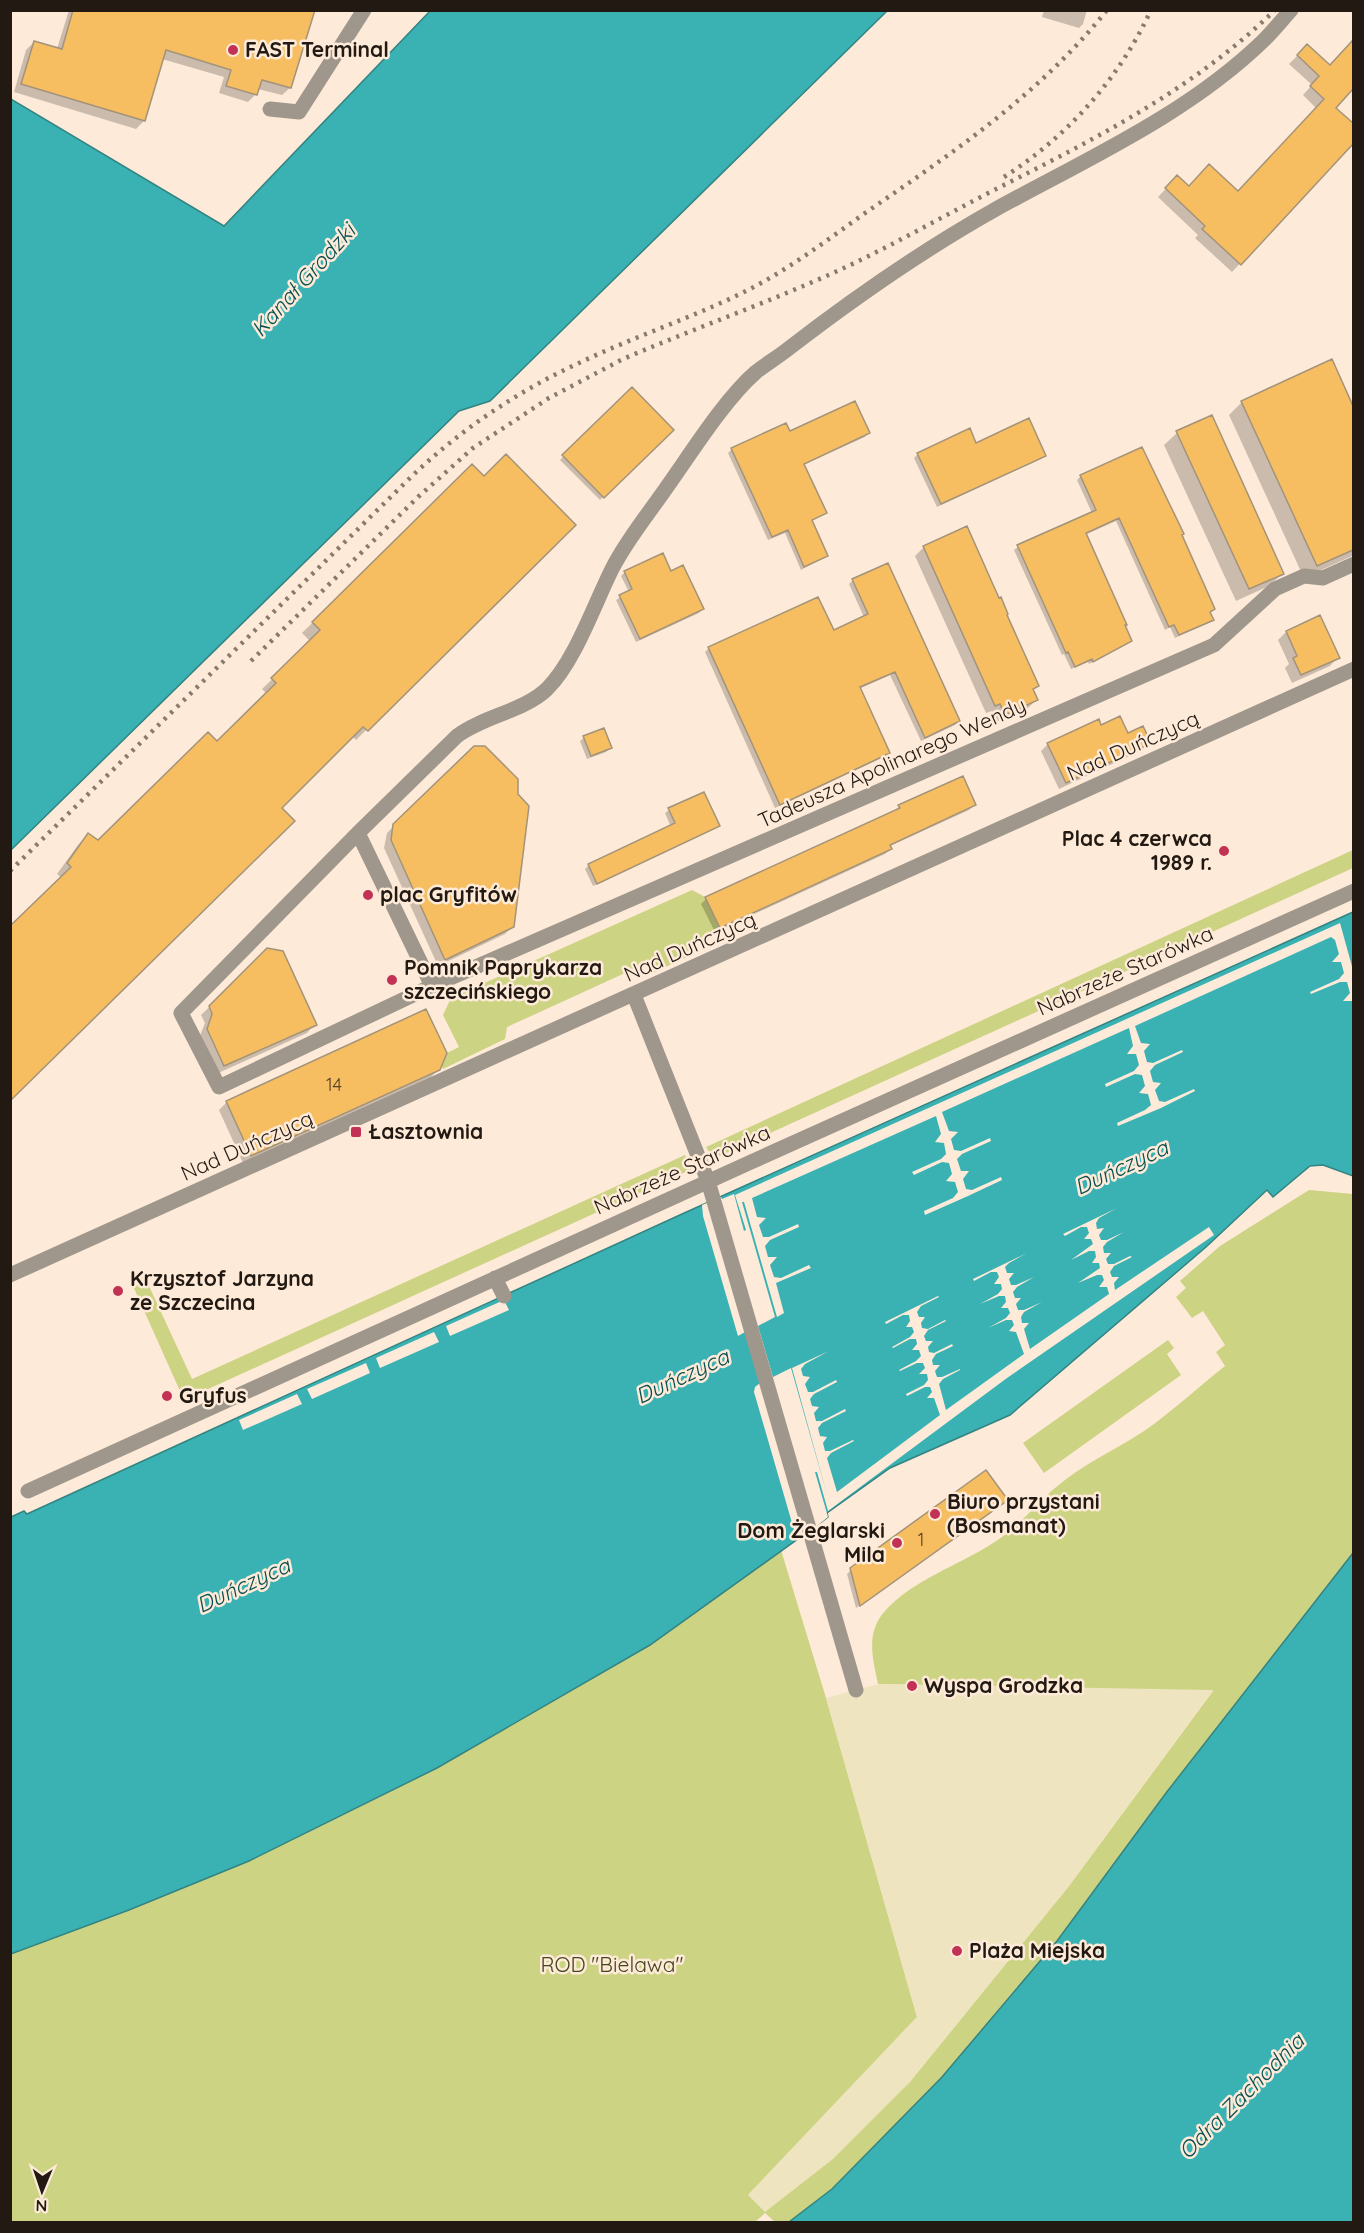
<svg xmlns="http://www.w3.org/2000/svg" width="1364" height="2233" font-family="Quicksand,sans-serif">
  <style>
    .green { fill: #ccd382 }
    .sand { fill: #eee4bf }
    .water { fill: #3ab1b2; stroke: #338482; stroke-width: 1.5 }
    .pier { fill: #feead8 }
    .shadow { fill: #0003 }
    .building { fill: #f6be60; stroke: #a3937a; stroke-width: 1.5 }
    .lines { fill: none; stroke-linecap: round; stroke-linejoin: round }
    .minor { stroke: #9f978c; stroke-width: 15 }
    .rail { stroke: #887b6e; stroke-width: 4.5; stroke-dasharray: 3 6; stroke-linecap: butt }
    .poi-dot { fill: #c23254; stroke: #feead8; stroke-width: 2 }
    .labels { text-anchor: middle; stroke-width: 5; stroke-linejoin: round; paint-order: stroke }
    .number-label { font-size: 18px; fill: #574326 }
    .poi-label { font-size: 21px; font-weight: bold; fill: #221a12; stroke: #feead8; text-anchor: start }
    .street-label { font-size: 21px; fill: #221a12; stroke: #feead8 }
    .park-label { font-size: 21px; fill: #44471c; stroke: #feead8 }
    .water-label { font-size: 22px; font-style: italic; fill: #084f50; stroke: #feead8 }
  </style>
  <rect width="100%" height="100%" fill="#feead8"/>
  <path class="green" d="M1353,850V868L713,1159L706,1147Z
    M692,890L705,897L720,928L689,944L693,954L653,973L647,963L507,1027L505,1039L443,1069L440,1062L447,1053L459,1047L443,1015L451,998Z
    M685,1155L692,1169L184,1400L129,1277L142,1271L192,1379Z
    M1309,1190L1353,1194V1553L1166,1793L1057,1941L942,2077L832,2189L789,2222H775L765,2213L755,2222H11V1932L747,1574L781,1550L826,1698L917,2017L749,2194L909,2083L1069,1886L1213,1691L878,1684C873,1659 865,1633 885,1611C914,1579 958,1566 993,1543C1021,1526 1039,1499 1065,1480C1093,1458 1126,1445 1154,1424C1178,1406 1201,1385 1225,1366L1216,1352L1225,1345L1203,1311L1192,1318L1176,1297L1186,1288L1180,1281L1220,1246Z
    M1168,1340L1174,1348L1167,1354L1181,1375L1044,1473L1023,1443Z"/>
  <path class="sand" d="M879,1684L1213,1690L1069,1886L909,2083L833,2159L765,2212L748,2195L917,2017L826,1698Z"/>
  <path class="water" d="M431,10L887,11L490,401L459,411L11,850V99L224,226Z
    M1353,912V1176L1323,1165L1310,1166L1273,1197L1267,1190L1206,1247L1010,1415L890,1468L827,1513L828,1517L823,1521L650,1645L437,1768L249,1861L129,1910L11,1954V1517L24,1511L27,1514L682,1214Z
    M1353,1553V2222H789L832,2189L942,2077L1057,1941L1166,1793Z"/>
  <path class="pier" d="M1340,923L1353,970V1007L1352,1001H1343L1350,993L1347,982H1340L1311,994L1310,992L1339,979L1344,973L1341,962H1332L1339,954L1335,940L1331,937L1135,1026L1141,1043L1150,1044L1144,1051L1147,1062L1153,1063L1182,1050L1183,1052L1155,1065L1150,1071L1153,1082L1161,1083L1155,1090L1159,1101L1165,1102L1194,1089L1195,1091L1161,1108L1118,1126L1117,1123L1145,1110L1151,1105L1148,1094L1139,1093L1145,1086L1142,1075L1135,1074L1106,1087L1105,1084L1134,1071L1139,1065L1136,1054H1127L1133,1046L1129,1028L942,1112L949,1131L958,1132L951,1139L954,1150L961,1151L990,1138L991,1141L962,1154L957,1159L961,1171H969L963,1179L966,1189L972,1190L1001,1177L1002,1180L968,1196L925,1215L924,1211L953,1198L958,1192L955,1182L946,1181L952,1174L949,1163L942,1162L914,1175L912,1172L941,1159L946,1154L944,1143L935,1142L941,1134L936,1116L752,1198L757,1217L766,1218L759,1225L763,1237H769L798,1224L799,1227L770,1240L765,1246L768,1257H777L770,1265L774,1277L781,1278L809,1265L811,1268L776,1283L784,1313L777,1317L744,1202H742L775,1317L758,1326L773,1377L791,1368L828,1498L792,1368L829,1351L805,1364L801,1369L803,1376L810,1377L805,1384L808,1392H813L836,1380L837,1382L814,1394L810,1399L812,1406L819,1407L814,1413L816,1421H822L845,1409L846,1411L822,1423L818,1428L820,1436L827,1437L823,1443L825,1451H830L853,1440L854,1441L831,1453L827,1458L837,1492L940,1415L934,1398H927L932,1392L930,1387H925L907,1396L906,1394L924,1385L928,1380L927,1374H919L925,1368L923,1363H917L900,1371L899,1370L916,1361L921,1356L919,1350H912L917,1344L916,1339H910L893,1348L892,1347L910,1337L914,1332L912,1327H906L910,1321L909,1315H903L886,1324L885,1322L938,1296L939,1297L921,1306L917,1312L919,1317H925L921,1323L922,1328L928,1329L945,1320L946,1321L928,1330L924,1336L926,1341H933L928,1347L929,1352L934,1353L952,1344L953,1346L936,1354L932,1360L933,1365H940L935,1371L937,1377H942L960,1369V1370L943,1379L939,1384L946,1410L1024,1354L1016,1332L1009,1331L1014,1325L1012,1320H1006L988,1328L1006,1318L1010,1313L1008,1308H1001L1006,1302L1005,1296H999L980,1304L998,1294L1002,1289L1001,1284H994L999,1277L997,1272H991L974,1281L973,1279L1027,1253L1009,1263L1005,1267L1007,1273H1014L1009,1279L1011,1285H1016L1034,1277L1017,1287L1013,1292L1015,1298H1021L1016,1304L1018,1310H1024L1042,1302L1024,1312L1021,1317L1022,1323H1029L1024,1329L1030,1349L1109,1294L1107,1287H1099L1104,1280L1102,1275H1097L1078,1283L1100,1268L1099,1263H1092L1096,1257L1095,1251H1089L1071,1260L1093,1244L1091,1239H1084L1089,1233L1087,1227H1081L1065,1236L1063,1234L1117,1208L1099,1218L1096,1223L1097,1229L1104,1228L1099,1235L1101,1240H1107L1124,1232L1107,1242L1103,1247L1104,1253H1111L1106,1259L1108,1264H1114L1130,1256L1132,1257L1114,1266L1110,1272L1112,1277H1119L1114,1283L1115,1290L1209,1227L1214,1235L1007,1378L828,1511L817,1472H815L828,1517L817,1526V1529L805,1538L804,1535L797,1540L754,1392L755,1387L760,1383L745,1332L738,1336L703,1216L702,1205L721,1197L722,1199L734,1194L744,1231L746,1230L735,1195Z
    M504,1300L509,1310L450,1336L446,1326Z
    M434,1332L439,1342L380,1368L376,1358Z
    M366,1363L370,1373L312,1399L307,1389Z
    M297,1394L302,1404L243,1430L239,1420Z"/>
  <path class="shadow" d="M69,10H313L290,88L282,95L258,89L256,94L248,102L219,93L224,77L162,59L144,121L136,129L14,92L26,50L34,42L57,49Z
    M1044,10H1087L1083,24L1079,28L1042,17Z
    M1354,42V87L1334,108L1354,125V142L1232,272L1195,238L1198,235L1158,197L1177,177L1189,188L1238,193L1316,108L1303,95L1312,85L1289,64L1307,46L1330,67Z
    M1331,361L1354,409V555L1304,578L1229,415L1242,402Z
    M632,389L671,429L600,500L560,460Z
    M789,433H868L865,437L803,465L825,513L811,521L826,556L801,570L785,533L768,540L728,453L732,449Z
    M1177,433L1282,574L1269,586L1236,601L1164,445Z
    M976,445L1045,455L1041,459L937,507L914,458L918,454Z
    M472,466L484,478L574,525L356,740L352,736L62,878L57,874L78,845L88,835L99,842L217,744L267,694L262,689L311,642L302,633Z
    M1081,476L1181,535L1214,609L1210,612L1212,620L1208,623L1175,638L1170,627L1165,630L1116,521L1085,535L1130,641L1089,664L1088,662L1071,669L1064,654L1062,655L1014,550L1018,547L1092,513L1077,480Z
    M966,528L1037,686L1033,690L1037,699L1028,708L996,722L992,711L986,713L915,556L924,547Z
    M625,572L670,573L702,609L699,613L636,642L616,600L629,592L621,576Z
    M853,580L959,721L955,725L921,741L890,675L859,689L888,753L884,757L775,808L705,652L709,648L833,632L864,617L849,584Z
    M1319,617L1338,657L1330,666L1292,683L1285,668L1289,664L1278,640L1286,632Z
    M1101,727L1149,743L1142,750L1059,789L1041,751L1048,744Z
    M584,738L610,748L606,752L587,759L580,741Z
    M474,747L513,926L505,934L438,966L384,848L387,833Z
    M974,805L969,810L890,846L891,849L885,854L715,932L701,904L706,899L894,812L899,806Z
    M669,810L718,826L714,829L593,886L585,869L589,865L671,827L665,813Z
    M268,950L315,1024L307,1033L216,1074L199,1038L205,1023L201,1015Z
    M439,1069L430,1078L243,1163L219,1110L227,1102Z
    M1003,1503L856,1608L847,1574L851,1570Z"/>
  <path class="building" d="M73,10H315L291,88L262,80L257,95L226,86L231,70L166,50L145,121L21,84L34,41L62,49Z
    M1353,40V89L1336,108L1353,123V144L1241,265L1202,229L1205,226L1165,188L1177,175L1189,186L1209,164L1238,191L1324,99L1310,86L1319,76L1297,55L1307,44L1330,65Z
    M1332,359L1353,406V550L1317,566L1241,401Z
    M632,387L674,430L604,498L562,455Z
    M855,401L870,433L804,464L827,513L812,520L828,556L804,567L788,530L772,537L731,448L786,423L790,431Z
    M1212,415L1284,574L1249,589L1176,431Z
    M1029,418L1046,456L941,504L917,453L970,428L976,443Z
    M1142,447L1184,534L1182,535L1215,609L1210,612L1214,620L1179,635L1174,625L1169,627L1119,518L1086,533L1127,625H1125L1132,641L1093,662L1092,659L1075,667L1068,652L1066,653L1017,545L1096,510L1080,475Z
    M506,454L576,525L368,731L363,727L282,808L295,821L10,1101V926L71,867L67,863L88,833L98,840L208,732L217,741L276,683L271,678L320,630L312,622L472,464L484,476Z
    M967,526L999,598L1001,597L1008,614L1007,615L1039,686L1033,689L1038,700L1005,715L1000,704L995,706L923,546Z
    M663,553L671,571L683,565L704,609L640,639L619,595L632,589L624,571Z
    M888,563L960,721L925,738L895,672L860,687L890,753L780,805L708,647L818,597L834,630L868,614L852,579Z
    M1320,615L1340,658L1301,675L1293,658L1297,656L1286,631Z
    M1120,716L1128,733L1143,726L1151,743L1066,783L1047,743L1099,719L1101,725Z
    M604,728L612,748L591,756L583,736Z
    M474,746H485L518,779V794L529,806L514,927L445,960L391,840L393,824Z
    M963,776L976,805L890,845L892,849L720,928L705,897L900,808L898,805Z
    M704,792L720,826L597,884L588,864L675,823L668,808Z
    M267,948L283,951L317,1025L224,1066L207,1029L212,1014L209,1006Z
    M426,1009L447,1053L440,1070L251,1156L226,1101Z
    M986,1470L1008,1500L860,1606L850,1568Z"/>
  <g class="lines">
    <path class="minor" d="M270,109L299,112L364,10
      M358,833L432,986L219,1087L181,1013L358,833L457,736C484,716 524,711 547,689C575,661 594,605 612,569C627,539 650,512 669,484C693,450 725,399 756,372C766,364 778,357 788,349C854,298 923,250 996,209C1087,159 1188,114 1264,40C1273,31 1282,20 1291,10
      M432,986L1214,645L1275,589L1304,576L1323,578L1354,564
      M634,995L708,1181L856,1690
      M10,1275L1354,669
      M495,1278L504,1296
      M28,1491L751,1162L1354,891"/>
    <path class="rail" d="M1004,177C1068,136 1119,79 1151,10
      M251,661L418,497L473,448L549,398L623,359C693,329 764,304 833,273C890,247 945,215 1002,186C1099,137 1196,87 1275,10
      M10,871L411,477C460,430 518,391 579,363C633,337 689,319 742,293C787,271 827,240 868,211C954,152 1041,93 1107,10"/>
  </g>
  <g class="poi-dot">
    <circle cx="233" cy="50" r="6"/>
    <circle cx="1224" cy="851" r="6"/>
    <circle cx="368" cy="895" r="6"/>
    <circle cx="392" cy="980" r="6"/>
    <rect x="350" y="1126" width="12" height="12" rx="3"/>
    <circle cx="118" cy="1291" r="6"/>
    <circle cx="167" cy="1396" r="6"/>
    <circle cx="935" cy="1514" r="6"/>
    <circle cx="897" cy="1543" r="6"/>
    <circle cx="912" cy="1686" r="6"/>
    <circle cx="957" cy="1951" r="6"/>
  </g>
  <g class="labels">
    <g class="number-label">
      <text x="334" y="1091">14</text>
      <text x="921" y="1546">1</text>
    </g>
    <g class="poi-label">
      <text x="245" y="57">FAST Terminal</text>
      <text x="1212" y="846" text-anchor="end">Plac 4 czerwca<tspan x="1212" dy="24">1989 r.</tspan></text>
      <text x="380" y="902">plac Gryfitów</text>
      <text x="404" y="975">Pomnik Paprykarza<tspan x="404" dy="24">szczecińskiego</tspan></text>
      <text x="368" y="1139">Łasztownia</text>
      <text x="130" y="1286">Krzysztof Jarzyna<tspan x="130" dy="24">ze Szczecina</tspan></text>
      <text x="179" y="1403">Gryfus</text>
      <text x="947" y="1509">Biuro przystani<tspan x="947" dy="24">(Bosmanat)</tspan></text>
      <text x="885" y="1538" text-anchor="end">Dom Żeglarski<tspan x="885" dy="24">Mila</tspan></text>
      <text x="924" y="1693">Wyspa Grodzka</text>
      <text x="969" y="1958">Plaża Miejska</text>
    </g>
    <g class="street-label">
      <text transform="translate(1133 746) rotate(-24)" y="7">Nad Duńczycą</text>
      <text transform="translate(892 763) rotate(-24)" y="7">Tadeusza Apolinarego Wendy</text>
      <text transform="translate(690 947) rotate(-24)" y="7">Nad Duńczycą</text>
      <text transform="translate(1125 971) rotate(-24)" y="7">Nabrzeże Starówka</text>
      <text transform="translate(247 1146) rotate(-24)" y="7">Nad Duńczycą</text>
      <text transform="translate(682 1170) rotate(-24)" y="7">Nabrzeże Starówka</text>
    </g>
    <g class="park-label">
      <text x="612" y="1972">ROD "Bielawa"</text>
    </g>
    <g class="water-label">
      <text transform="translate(303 280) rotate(-48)" y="8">Kanał Grodzki</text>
      <text transform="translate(1121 1167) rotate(-25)" y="8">Duńczyca</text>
      <text transform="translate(682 1376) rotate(-25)" y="8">Duńczyca</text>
      <text transform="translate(243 1585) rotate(-25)" y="8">Duńczyca</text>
      <text transform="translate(1241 2096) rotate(-45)" y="8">Odra Zachodnia</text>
    </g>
  </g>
  <rect width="1364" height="2233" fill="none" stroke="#221a12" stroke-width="24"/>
  <g transform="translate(42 2191) rotate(182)" stroke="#feead8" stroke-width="4.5" paint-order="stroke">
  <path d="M0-4.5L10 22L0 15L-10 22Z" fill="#221a12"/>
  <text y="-9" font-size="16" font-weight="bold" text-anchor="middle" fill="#221a12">N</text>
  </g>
</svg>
